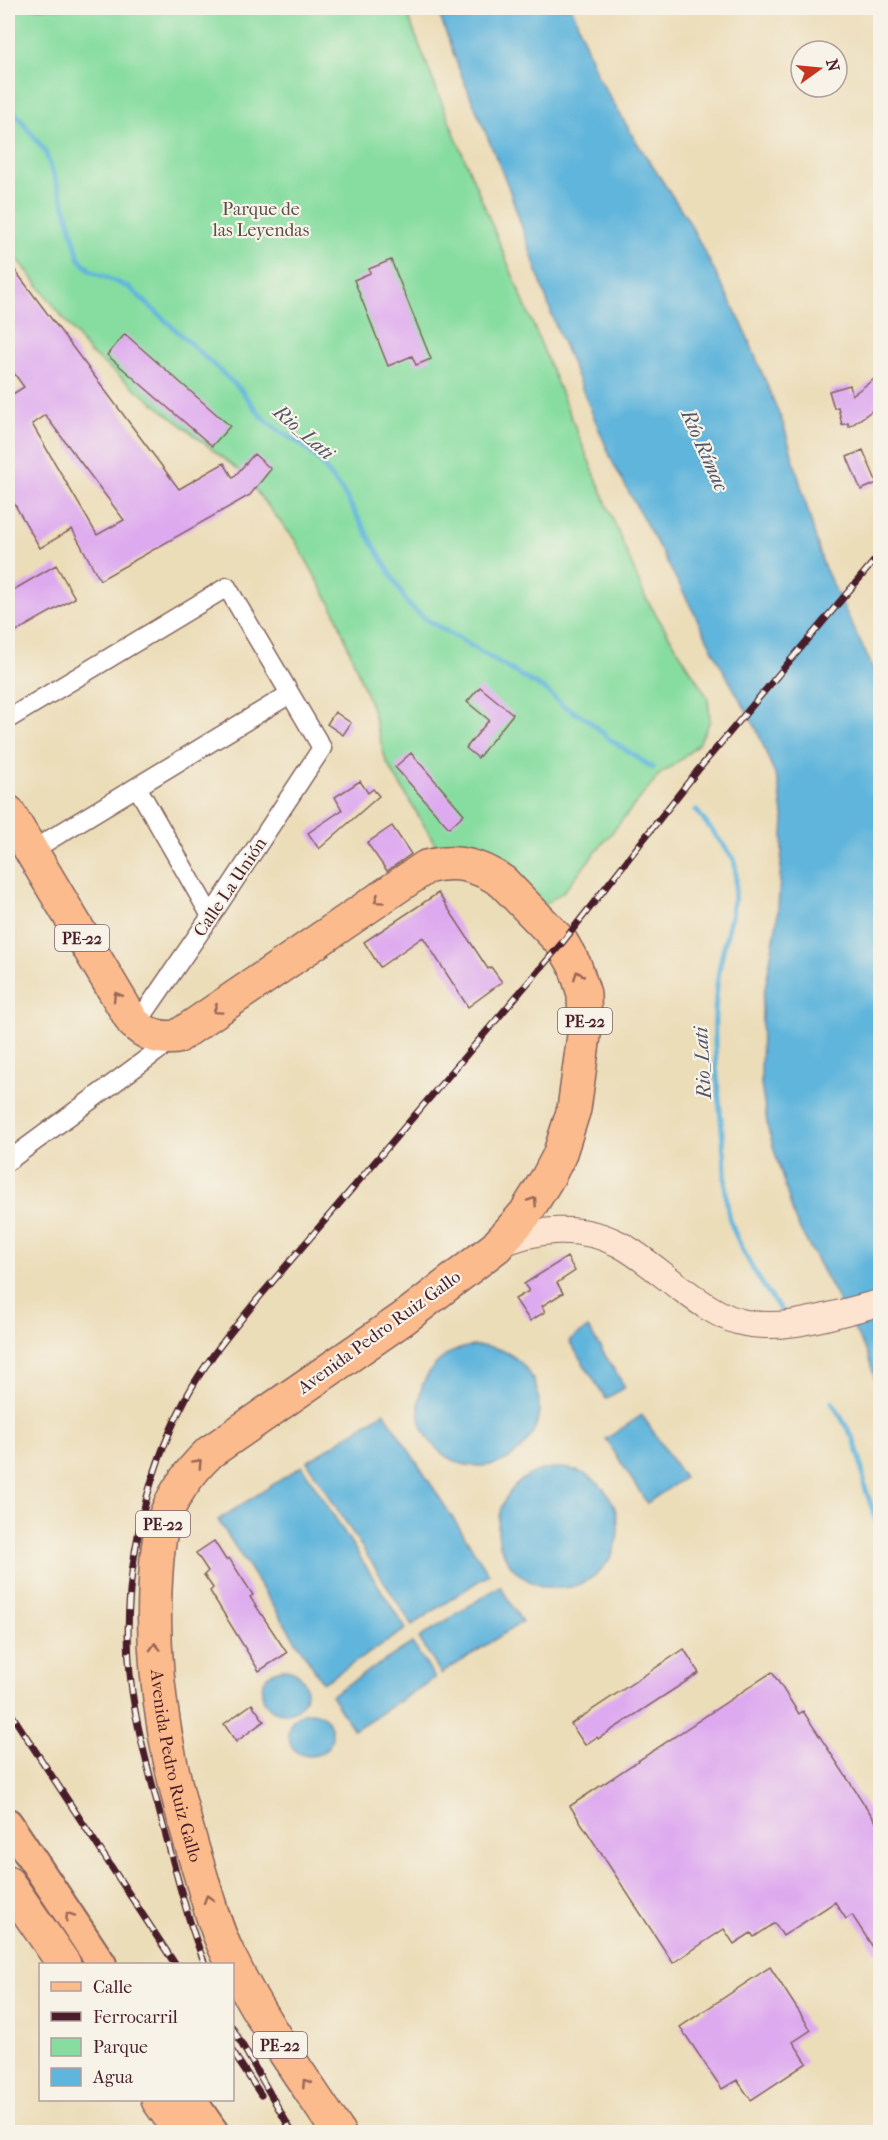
<svg xmlns="http://www.w3.org/2000/svg" width="888" height="2140" font-family="'IM FELL French Canon',serif">
  <style>
    .green { fill: #87dda0; stroke: #687e66; stroke-width: 1.5 }
    .water { fill: #60b5dc; stroke: #556a84; stroke-width: 1.5 }
    .lines { fill: none; stroke-linecap: round; stroke-linejoin: round }
    .stream { stroke: #60b5dc; stroke-width: 5 }
    .building { fill: #deaaef; fill-rule: evenodd }
    .street-casing { stroke: #83625d; stroke-width: 21 }
    .secondary-casing { stroke: #83625d; stroke-width: 28 }
    .primary-casing { stroke: #83625d; stroke-width: 32 }
    .highway-casing { stroke: #83625d; stroke-width: 36 }
    .street { stroke: #fff; stroke-width: 18 }
    .secondary { stroke: #fde4d1; stroke-width: 26 }
    .primary { stroke: #fbbb8d; stroke-width: 28 }
    .highway { stroke: #fbbb8d; stroke-width: 33 }
    .rail-casing { stroke: #4a1f2b; stroke-width: 7 }
    .rail { stroke: #f7f3e8; stroke-width: 4.5; stroke-dasharray: 14; stroke-linecap: butt }
    .oneway { stroke: #9a6557 }
    .labels { text-anchor: middle; stroke-width: 4.5; stroke-linejoin: round; paint-order: stroke }
    .shield { fill: #f7f3e8; stroke: #7e5f64; stroke-width: 1.5 }
    .shield-label { font-size: 16px; font-weight: bold; fill: #4a1f2b }
    .park-label { font-size: 18px; fill: #594e48; stroke: #f7f3e8 }
    .street-label { font-size: 18px; fill: #4a1f2b; stroke: #f7f3e8 }
    .water-label { font-size: 20px; font-style: italic; fill: #525469; stroke: #f7f3e8 }
  </style>
  <rect width="100%" height="100%" fill="#f7f3e8"/>
  <filter id="ink" filterUnits="userSpaceOnUse"><feTurbulence type="fractalNoise" baseFrequency=".0167" numOctaves="2"/><feDisplacementMap in="SourceGraphic" scale="12" xChannelSelector="R" yChannelSelector="G"/><feConvolveMatrix kernelMatrix="1 2 1 2 8 2 1 2 1" color-interpolation-filters="sRGB"/></filter>
  <filter id="wash" filterUnits="userSpaceOnUse"><feTurbulence type="fractalNoise" baseFrequency=".008" numOctaves="4" result="noise"/><feDisplacementMap in="SourceGraphic" scale="24" xChannelSelector="R" yChannelSelector="G"/><feGaussianBlur stdDeviation="1.35" result="paint"/><feColorMatrix in="noise" values="0 0 0 0 0 0 0 0 0 0 0 0 0 0 0 0 0 1.4 0 .05"/><feComposite in="paint" operator="in"/></filter>
  <g filter="url(#wash)">
    <rect width="100%" height="100%" fill="#ecddb9"/>
    <path class="green" d="M8,8H405L439,96L645,597L708,698L710,721L699,743L682,759L659,775L563,892L541,907L441,854L386,761L372,709L334,610L295,540L241,472L90,353L8,246Z"/>
    <path class="water" d="M437,8H572L597,75L634,138L688,220L742,324L784,426L823,564L880,683V1394L867,1353L795,1220L768,1129L761,1084L762,1005L777,922L784,821L778,782L756,728L722,668L687,599L613,463L555,324L508,186L459,69Z
      M588,1328L625,1387L606,1399L569,1341Z
      M419 1406a60 60 0 1 1 120 0a60 60 0 1 1-120 0Z
      M384,1412L489,1574L412,1625L307,1462Z
      M642,1415L684,1478L647,1503L606,1439Z
      M302,1466L406,1629L323,1683L218,1520Z
      M498 1528a60 60 0 1 1 120 0a60 60 0 1 1-120 0Z
      M500,1586L522,1622L441,1674L419,1638Z
      M412,1643L435,1678L354,1730L331,1695Z
      M262 1691a22 22 0 1 1 44 0a22 22 0 1 1-44 0Z
      M288 1734a22 22 0 1 1 44 0a22 22 0 1 1-44 0Z"/>
    <g class="lines">
      <path class="stream" d="M8,103L45,151L66,209L79,258L91,271L130,288L240,389L261,416L279,431L301,444L319,461L343,492L408,604L424,618L547,691L562,705L587,719L608,738L653,768
        M696,810L734,859C742,893 724,937 719,971C709,1032 719,1091 724,1152C726,1174 724,1199 730,1220C740,1250 764,1290 784,1314
        M832,1402L853,1438L860,1458L865,1487L880,1532"/>
    </g>
    <g id="blocks">
      <path class="building" d="M391,260L431,359L416,365L412,356L388,366L354,280L370,273L369,269Z
        M8,261L179,489L224,463L233,478L254,454L271,469L250,495L100,580L72,529L40,548L8,493V397L24,387L8,365ZM45,415L124,520L97,535L32,424Z
        M125,334L230,426L212,446L107,355Z
        M880,375V405L849,427L848,423L842,425L838,407L834,408L829,391L850,385L852,395Z
        M863,450L877,483L861,490L847,457Z
        M56,565L75,598L8,636V593Z
        M480,687L513,714L478,758L466,748L489,720L467,702Z
        M335,712L351,723L343,735L327,724Z
        M411,753L464,814L449,828L395,767Z
        M360,781L368,793L373,789L379,796L319,849L308,833L342,810L335,797Z
        M392,826L411,854L387,871L367,843Z
        M438,893L488,969L491,967L502,982L468,1007L423,937L380,967L364,942Z
        M567,1257L575,1271L557,1283L563,1293L542,1306L545,1312L530,1321L515,1299L529,1291L524,1284Z
        M214,1541L226,1560L229,1558L253,1595L250,1597L287,1653L259,1671L210,1591L213,1588L204,1575L208,1571L196,1553Z
        M684,1649L699,1673L598,1739L597,1737L585,1745L571,1724Z
        M772,1672L799,1714L803,1711L880,1828V1958L852,1915L846,1919L835,1902L783,1936L775,1923L754,1937L751,1933L734,1944L724,1929L673,1963L570,1806Z
        M252,1704L264,1721L236,1742L224,1724Z
        M770,1967L811,2030L793,2042L807,2063L751,2100L737,2080L722,2089L680,2027Z"/>
    </g>
  </g>
  <g filter="url(#ink)">
    <use href="#blocks" fill-opacity="0" stroke="#83625d" stroke-width="1.5"/>
    <g class="lines">
      <defs>
        <path id="street" d="M8,719L227,587L322,748L211,916L136,1025
          M137,787L211,916
          M31,851L290,694
          M8,1161L175,1038"/>
        <path id="secondary" d="M496,1246C535,1228 580,1224 619,1244C640,1255 660,1273 679,1287C697,1300 715,1314 737,1321C783,1334 836,1313 880,1303"/>
        <path id="primary" d="M8,1823L102,1964
          M192,2100L214,2132"/>
        <g id="highway">
          <path id="s1" d="M8,812L133,1022C146,1035 159,1039 177,1037L426,867C455,859 479,865 503,882L562,943L575,966L584,994L585,1028L574,1109L559,1156L548,1177L525,1214L496,1247L404,1318L210,1452C189,1472 172,1495 163,1523C157,1545 156,1569 155,1591C151,1688 171,1781 200,1873C208,1900 215,1928 228,1954C258,2017 300,2074 338,2132"/>
          <path d="M8,1883L64,1964"/>
          <path d="M158,2100L181,2132"/>
        </g>
      </defs>
      <use href="#street" class="street-casing"/>
      <use href="#secondary" class="secondary-casing"/>
      <use href="#primary" class="primary-casing"/>
      <use href="#highway" class="highway-casing"/>
      <use href="#street" class="street"/>
      <use href="#secondary" class="secondary"/>
      <use href="#primary" class="primary"/>
      <use href="#highway" class="highway"/>
      <defs>
        <path id="rail" d="M8,1709L175,1964
          M205,1964C187,1920 176,1871 163,1825C153,1787 142,1749 135,1710C116,1607 138,1488 187,1396C205,1362 232,1331 256,1301L562,943L698,770L880,554
          M232,2027L292,2132
          M232,2051L261,2095"/>
      </defs>
      <use href="#rail" class="rail-casing"/>
      <use href="#rail" class="rail"/>
    </g>
    <defs><path id="oneway-chevron" d="M-2-3.5L2.5 0L-2 3.5" fill="none" stroke-width="1.6" stroke-linecap="round" stroke-linejoin="round" transform="scale(1.5)"/></defs>
    <g class="oneway">
      <use href="#oneway-chevron" transform="translate(378 900) rotate(146)"/>
      <use href="#oneway-chevron" transform="translate(578 975) rotate(-109)"/>
      <use href="#oneway-chevron" transform="translate(117 996) rotate(-121)"/>
      <use href="#oneway-chevron" transform="translate(217 1010) rotate(146)"/>
      <use href="#oneway-chevron" transform="translate(533 1201) rotate(-56)"/>
      <use href="#oneway-chevron" transform="translate(198 1463) rotate(-47)"/>
      <use href="#oneway-chevron" transform="translate(155 1647) rotate(-93)"/>
      <use href="#oneway-chevron" transform="translate(208 1899) rotate(-107)"/>
      <use href="#oneway-chevron" transform="translate(69 1916) rotate(-124)"/>
      <use href="#oneway-chevron" transform="translate(306 2083) rotate(-123)"/>
    </g>
  </g>
  <g class="labels">
    <g class="shield">
      <rect x="55" y="925" width="54" height="26" rx="4.5"/>
      <rect x="558" y="1008" width="54" height="26" rx="4.5"/>
      <rect x="136" y="1511" width="54" height="26" rx="4.5"/>
      <rect x="253" y="2032" width="54" height="26" rx="4.5"/>
    </g>
    <g class="shield-label">
      <text x="82" y="944">PE-22</text>
      <text x="585" y="1027">PE-22</text>
      <text x="163" y="1530">PE-22</text>
      <text x="280" y="2051">PE-22</text>
    </g>
    <g class="park-label">
      <text x="261" y="215">Parque de<tspan x="261" dy="21">las Leyendas</tspan></text>
    </g>
    <g class="street-label">
      <text transform="translate(230 887) rotate(-56)" y="6">Calle La Unión</text>
      <text transform="translate(379 1332) rotate(-36)" y="6">Avenida Pedro Ruiz Gallo</text>
      <text dy="6" stroke="none"><textPath href="#s1" startOffset="1776">Avenida Pedro Ruiz Gallo</textPath></text>
    </g>
    <g class="water-label">
      <text transform="translate(304 432) rotate(41)" y="7">Rio_Lati</text>
      <text transform="translate(705 450) rotate(66)" y="7">Río Rímac</text>
      <text transform="translate(702 1063) rotate(-93)" y="7">Rio_Lati</text>
    </g>
  </g>
  <rect width="888" height="2140" fill="none" stroke="#f7f3e8" stroke-width="30"/>
  <rect x="39" y="1963" width="195" height="138" fill="#f7f3e8" stroke="#b29e9c" stroke-width="1.5"/>
  <rect x="51" y="1982" width="30" height="9" fill="#fbbb8d" stroke="#b29e9c" stroke-width="1.5"/>
  <text x="93" y="1993" font-size="18" fill="#4a1f2b">Calle</text>
  <rect x="51" y="2012" width="30" height="9" fill="#4a1f2b" stroke="#b29e9c" stroke-width="1.5"/>
  <text x="93" y="2023" font-size="18" fill="#4a1f2b">Ferrocarril</text>
  <rect x="51" y="2038" width="30" height="18" fill="#87dda0" stroke="#b29e9c" stroke-width="1.5"/>
  <text x="93" y="2053" font-size="18" fill="#4a1f2b">Parque</text>
  <rect x="51" y="2068" width="30" height="18" fill="#60b5dc" stroke="#b29e9c" stroke-width="1.5"/>
  <text x="93" y="2083" font-size="18" fill="#4a1f2b">Agua</text>
  <g transform="translate(819 69) rotate(75)"><circle r="28" fill="#f7f3e8" stroke="#b29e9c" stroke-width="1.5"/>
  <path d="M0-4.5L10 22L0 15L-10 22Z" fill="#c8321e"/>
  <text y="-9" font-size="16" font-weight="bold" text-anchor="middle" fill="#4a1f2b">N</text>
  </g>
</svg>
